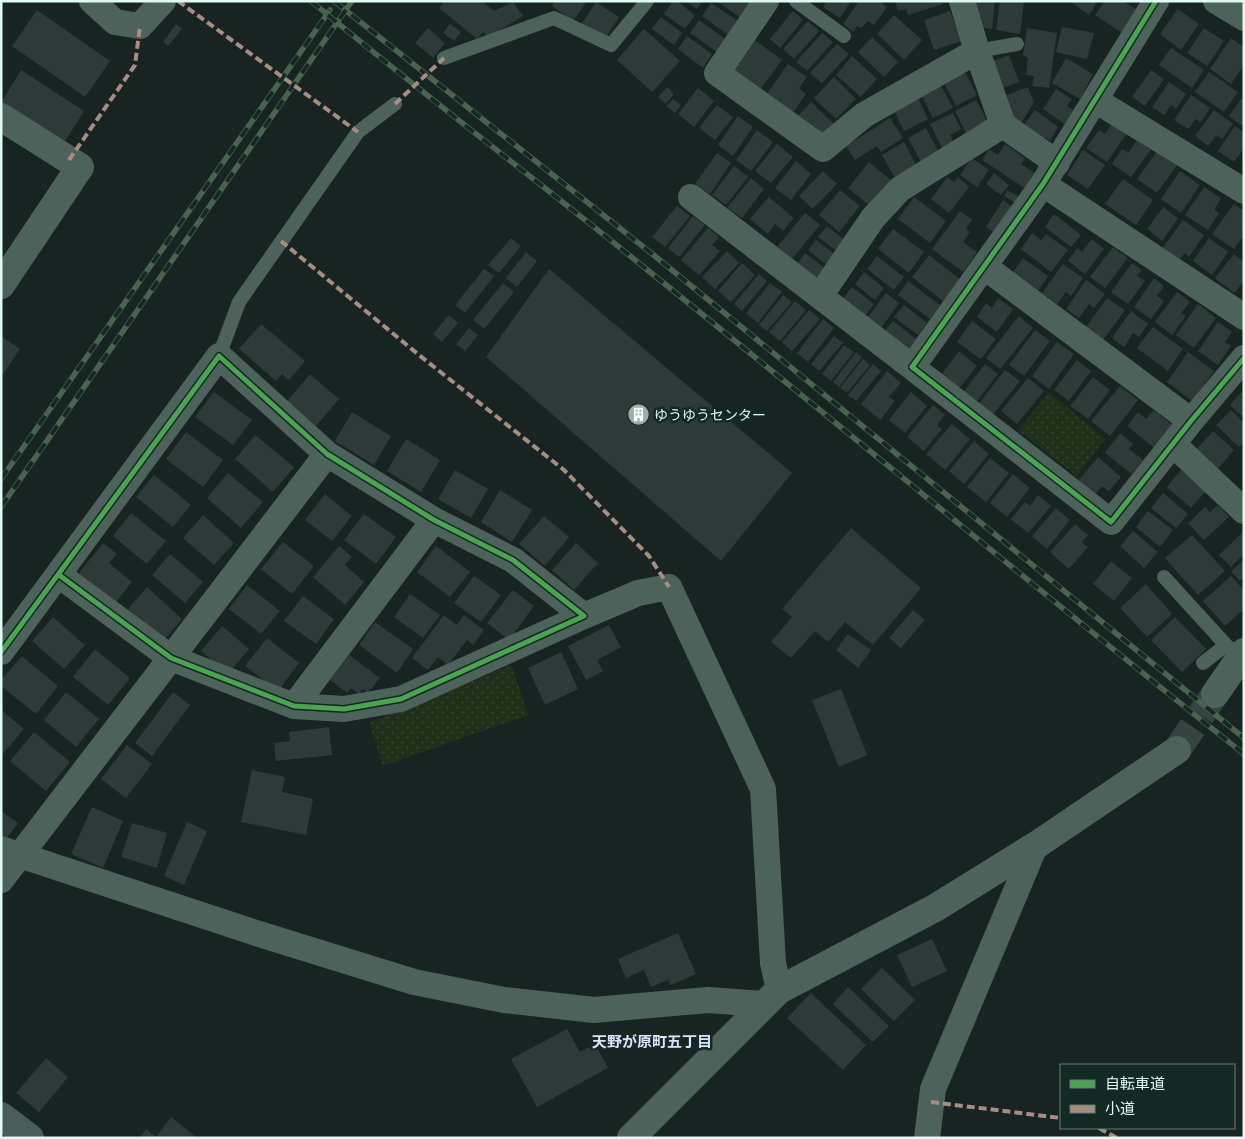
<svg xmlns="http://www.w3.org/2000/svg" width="1245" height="1139" font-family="'DM Sans','Noto Sans JP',sans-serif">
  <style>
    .park { fill: url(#park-dots) }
    .building { fill: #2d3a38 }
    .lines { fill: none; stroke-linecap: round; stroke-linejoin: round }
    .tertiary-tunnel { stroke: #364441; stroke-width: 28; stroke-dasharray: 28 14; stroke-linecap: butt }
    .service { stroke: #4e625c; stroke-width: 14 }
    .minor { stroke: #4e625c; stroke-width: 26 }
    .tertiary { stroke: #4e625c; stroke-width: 28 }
    .secondary { stroke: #495e58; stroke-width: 28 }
    .rail-casing { stroke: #49634e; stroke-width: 5.5 }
    .rail { stroke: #142824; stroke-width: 4; stroke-dasharray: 11; stroke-linecap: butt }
    .quiet { stroke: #a88b81; stroke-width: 4; stroke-dasharray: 8 4; stroke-linecap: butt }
    .cycleway-casing { stroke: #142824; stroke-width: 8 }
    .cycleway { stroke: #4ca352; stroke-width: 5 }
    .labels { text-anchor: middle; stroke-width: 5; stroke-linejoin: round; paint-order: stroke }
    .poi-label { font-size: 14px; fill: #defbf4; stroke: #142824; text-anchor: start }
    .neighbourhood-label { font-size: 15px; font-weight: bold; fill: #e0e0fb; stroke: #142824 }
  </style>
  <defs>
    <pattern id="park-dots" width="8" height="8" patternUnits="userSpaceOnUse" patternTransform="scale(1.25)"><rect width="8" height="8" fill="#202f18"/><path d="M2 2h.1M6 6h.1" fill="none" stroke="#35442f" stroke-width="1.8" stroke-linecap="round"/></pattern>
  </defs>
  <rect width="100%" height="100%" fill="#182421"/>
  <path class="park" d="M1049,392L1105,439L1077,476L1018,430Z
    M512,665L528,715L383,766L369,723Z"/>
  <path class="building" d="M445,1H482L494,11L513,2L523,16L488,37L483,32L477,39L439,8Z
    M555,1H587L573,21L552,6Z
    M673,1H677L695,15L685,29L664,14Z
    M685,1H702L697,9Z
    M716,1H751L740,17Z
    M827,1H851L840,18L823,7Z
    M859,1H880L887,7L874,25L868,21L861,28L857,26L853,32L843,24Z
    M895,1H942L943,4L908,15L906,9L898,11Z
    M970,1H995L992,29L980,27Z
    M1000,1L1024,2L1020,34L996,30Z
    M1070,1H1098L1089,15Z
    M1105,1H1123L1137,10L1122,33L1095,15Z
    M596,2L619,17L605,39L582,23Z
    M711,3L738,21L728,35L702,16Z
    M1178,9L1199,24L1181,50L1160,34Z
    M37,10L110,61L85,97L12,46Z
    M793,11L803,20L780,48L770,39Z
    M950,11L961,41L934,50L924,20Z
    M894,15L922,40L904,60L877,34Z
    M661,17L682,33L674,45L652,29Z
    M699,20L725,39L717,52L690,33Z
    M808,21L819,31L794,59L783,49Z
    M176,24L182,29L168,46L163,42Z
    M450,24L461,32L454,41L443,33Z
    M1062,27L1094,33L1087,59L1056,52Z
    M428,28L445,43L433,58L415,43Z
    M1027,28L1057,33L1049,88L1032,86L1034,76L1026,75L1028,58L1023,55Z
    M1204,28L1224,41L1207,66L1187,53Z
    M644,29L680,61L652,92L617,60Z
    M822,33L833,42L807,71L796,62Z
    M687,36L712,54L703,68L678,49Z
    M872,37L898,62L884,77L858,52Z
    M1231,38L1244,47V65L1231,84L1210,69Z
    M755,40L782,60L760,90L733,70Z
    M837,44L849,54L822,83L810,73Z
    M1171,48L1204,70L1192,88L1159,65Z
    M1009,55L1019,82L1000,89L991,62Z
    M852,56L877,79L861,97L836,75Z
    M1066,58L1093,74L1080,99L1052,83Z
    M788,64L807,77L799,88L806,94L792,114L766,95Z
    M963,68L977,95L956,106L942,79Z
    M21,70L84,111L64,143L1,103Z
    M1151,70L1164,79L1145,106L1132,97Z
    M1209,72L1238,92L1224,112L1195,92Z
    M834,77L856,99L836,119L814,98Z
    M939,82L953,108L933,118L920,92Z
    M1169,82L1186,94L1176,109L1171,105L1164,115L1152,107Z
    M667,87L674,94L666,104L658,97Z
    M1028,87L1034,102L1022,122L1009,119L1001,97Z
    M698,88L714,101L694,127L678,114Z
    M1056,89L1072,99L1067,106L1075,111L1066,125L1043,109Z
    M916,94L928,119L904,131L892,107Z
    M1191,95L1210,108L1201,122L1196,119L1188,129L1174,120Z
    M1242,98L1244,99V127L1229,116Z
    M673,99L681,105L675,113L666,106Z
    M976,100L989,124L967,135L955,111Z
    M811,102L836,126L822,141L796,118Z
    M717,105L733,117L715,140L699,128Z
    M1035,110L1058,127L1050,141L1045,137L1041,144L1021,129Z
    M1214,110L1233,124L1222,139L1217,135L1208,146L1195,136Z
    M953,113L961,129L950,135L956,146L944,152L930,124Z
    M738,116L753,127L733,156L718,145Z
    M890,118L903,138L881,152L877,146L855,160L846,146Z
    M1112,123L1127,133L1107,162L1086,148L1099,130L1105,134Z
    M1235,126L1244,133V148L1234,162L1218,151Z
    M926,128L942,158L924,168L908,138Z
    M757,130L773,142L751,171L736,160Z
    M1137,140L1151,150L1131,177L1112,164L1122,149L1128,153Z
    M904,142L918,168L896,180L882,155Z
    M777,144L793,157L771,183L755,171Z
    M1005,144L1025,158L1021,164L1036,174L1026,189L982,160L989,149L998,155Z
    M1083,150L1105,165L1088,189L1067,175Z
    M1157,151L1177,165L1157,193L1137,179Z
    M717,153L731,163L710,194L695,184Z
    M972,158L989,170L977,187L960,175Z
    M796,161L811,174L791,200L775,188Z
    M869,162L892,181L871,207L848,188Z
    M734,166L748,177L726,205L712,195Z
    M823,171L837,184L813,209L799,196Z
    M1180,171L1200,185L1181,213L1161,199Z
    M994,173L1009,185L1001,195L986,184Z
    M947,177L954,182L958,177L969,187L949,213L931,199Z
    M751,178L764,189L742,218L727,208Z
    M1123,179L1153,200L1136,225L1105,204Z
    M1204,187L1221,198L1214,210L1219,213L1208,230L1185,215Z
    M840,190L860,206L839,232L819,215Z
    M1007,190L1020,197L1017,204L1004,196Z
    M769,197L794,218L783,231L775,224L768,234L750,219Z
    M914,197L946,221L930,243L898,219Z
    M1003,200L1015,209L998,235L986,227Z
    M1234,204L1244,211V220L1242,223L1244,224V235L1234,249L1212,234Z
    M677,206L690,216L665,247L652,237Z
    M1163,207L1178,218L1162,241L1147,229Z
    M960,211L972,220L966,229L970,232L963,242L977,252L963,272L932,249Z
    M805,213L820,225L792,259L777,247Z
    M1054,214L1081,235L1071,247L1045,227Z
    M693,216L705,225L679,257L668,248Z
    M1183,220L1204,235L1189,257L1185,253L1179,260L1162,249Z
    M827,226L850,244L842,255L818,237Z
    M708,228L719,237L712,245L720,251L699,275L681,260Z
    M893,229L924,252L909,273L878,249Z
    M1032,233L1041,240L1046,234L1068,250L1051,272L1021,249Z
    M511,238L521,246L499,273L488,265Z
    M1209,238L1228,252L1212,275L1193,261Z
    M1092,239L1104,249L1085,274L1068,261L1077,248L1082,252Z
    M816,240L840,258L832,269L808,250Z
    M1113,247L1128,258L1105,288L1090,277Z
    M727,251L739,263L715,289L702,277Z
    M526,252L537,261L517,287L506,278Z
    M805,253L831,273L822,284L797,264Z
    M1234,254L1244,262V281L1234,293L1215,278Z
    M929,255L961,280L943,301L912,277Z
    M877,256L904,277L894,290L867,269Z
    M1023,258L1048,276L1036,294L1010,276Z
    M742,263L755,275L731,302L718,291Z
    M1132,263L1142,270L1137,276L1145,281L1128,304L1111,292Z
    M1063,264L1083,278L1071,296L1066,292L1057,304L1042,293Z
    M484,269L494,276L465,313L455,305Z
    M549,269L792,473L721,561L486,357Z
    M864,272L884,288L875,300L855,284Z
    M759,274L767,281L742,311L734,304Z
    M1154,278L1164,286L1157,296L1164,301L1151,319L1134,307Z
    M1086,280L1105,294L1094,308L1089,304L1079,318L1066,309Z
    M908,281L940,305L930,319L898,295Z
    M503,283L514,292L484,329L473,320Z
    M770,283L782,292L758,323L746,313Z
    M852,287L874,304L864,317L842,300Z
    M1177,292L1190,302L1181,313L1186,316L1172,335L1155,322Z
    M886,293L899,303L881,328L867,318Z
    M783,295L792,302L767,331L759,325Z
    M998,298L1013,309L997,332L977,317L986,303L992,308Z
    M1107,298L1125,310L1103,340L1086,327Z
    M795,301L806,310L780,341L769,332Z
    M1198,304L1216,318L1194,348L1176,335Z
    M904,305L927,323L918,335L894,317Z
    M809,310L820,319L792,351L782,342Z
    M1131,311L1148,324L1139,337L1133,333L1124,347L1112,338Z
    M449,315L458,323L442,342L433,334Z
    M1019,316L1033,328L1000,369L986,358Z
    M823,319L834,328L808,362L797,353Z
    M893,321L916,339L906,352L883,333Z
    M972,321L996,339L981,359L957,342Z
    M1218,322L1232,332L1225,342L1231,346L1218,365L1198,351Z
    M261,324L305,361L289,380L282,374L276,381L239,349Z
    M1153,327L1183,349L1168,371L1137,348Z
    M469,328L478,335L465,351L456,344Z
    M1035,330L1050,341L1024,376L1009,365Z
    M1,336L20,349L3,374L1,373Z
    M834,336L843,343L819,371L811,364Z
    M1057,342L1074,354L1049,389L1032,376Z
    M844,345L854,352L831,381L822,374Z
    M959,351L977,366L959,389L941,375Z
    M856,352L862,357L839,387L833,382Z
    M1188,352L1214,371L1192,401L1167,382Z
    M863,359L870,365L847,393L840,388Z
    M1077,360L1091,371L1069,401L1054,390Z
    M873,364L881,371L856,401L848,395Z
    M985,364L998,374L974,405L961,395Z
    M1005,370L1020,381L991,417L977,406Z
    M887,371L901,383L889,397L895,401L880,420L861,404Z
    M310,374L339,399L316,426L287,401Z
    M1093,377L1110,390L1088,419L1070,406Z
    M1028,378L1044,391L1017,424L1001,411Z
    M1120,386L1138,400L1110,436L1091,421Z
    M1244,389V418L1230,405Z
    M214,392L252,420L233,445L195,417Z
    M911,392L927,406L905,433L889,420Z
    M933,405L945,415L937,425L942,429L924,451L907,437Z
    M1154,410L1172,425L1154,448L1127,426L1138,412L1146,419Z
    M1231,410L1244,423V442L1239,447L1216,425Z
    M352,412L391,436L374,465L335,441Z
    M952,424L970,439L945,470L926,454Z
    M1213,431L1234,450L1216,471L1194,452Z
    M186,432L223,460L203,487L166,459Z
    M1120,433L1133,444L1129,449L1143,460L1132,474L1105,453Z
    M255,435L294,467L273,492L235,459Z
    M406,439L440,460L421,492L387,471Z
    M974,441L989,454L964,484L949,471Z
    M1098,457L1121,477L1109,491L1102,486L1094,496L1077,482Z
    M990,458L1009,473L986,502L967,487Z
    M455,470L488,489L471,518L438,499Z
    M1181,470L1206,491L1191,508L1167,487Z
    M228,473L263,502L241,528L207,498Z
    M1013,474L1030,488L1007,517L990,503Z
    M154,475L191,505L173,527L136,497Z
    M500,490L532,510L512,542L481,522Z
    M1163,493L1188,514L1176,528L1151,508Z
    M325,494L352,516L332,541L305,520Z
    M1038,495L1051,506L1028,533L1011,519L1025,502L1030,506Z
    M1218,505L1229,517L1204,540L1188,523L1205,507L1210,512Z
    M1056,508L1070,520L1047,549L1032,536Z
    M1148,511L1173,530L1160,547L1136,527Z
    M131,513L166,541L147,564L113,536Z
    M364,514L396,537L376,564L344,540Z
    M203,515L234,543L214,565L183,538Z
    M544,516L569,537L545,566L519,544Z
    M1075,524L1088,535L1082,542L1088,547L1069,569L1050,552Z
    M851,528L921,588L873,645L845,622L828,642L815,631L791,658L771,642L792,617L782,609Z
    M1133,531L1158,552L1144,568L1120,546Z
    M1244,531V554L1231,567L1219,555Z
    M1192,535L1225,571L1198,595L1165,558Z
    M283,542L314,566L292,594L261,569Z
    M103,543L117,554L109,563L132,582L116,602L79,573Z
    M576,543L598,563L574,590L552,570Z
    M339,546L352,557L345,565L364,582L345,605L313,577Z
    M436,546L470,572L450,597L417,572Z
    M170,554L203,582L185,603L152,575Z
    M1244,560V577L1240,581L1231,571Z
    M1111,561L1132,578L1114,601L1093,584Z
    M474,576L501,595L481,622L454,603Z
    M1231,576L1244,590V609L1225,626L1203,601Z
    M1146,584L1172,614L1147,637L1120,608Z
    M247,585L280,611L261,634L229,609Z
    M147,587L182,619L164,640L128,609Z
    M513,590L534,606L509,640L487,623Z
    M410,594L440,615L423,638L394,617Z
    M303,596L334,619L316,644L284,621Z
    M913,610L925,620L901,648L889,638Z
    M444,615L457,625L464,615L484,630L473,645L467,640L448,665L438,657L428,670L412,658Z
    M53,617L85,645L64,669L32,641Z
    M1175,617L1206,649L1182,672L1151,640Z
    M375,622L413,649L397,673L359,645Z
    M609,625L621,647L597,660L603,671L586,680L568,646Z
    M222,626L249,649L228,674L201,651Z
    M848,634L871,650L858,668L836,650Z
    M267,638L299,663L278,691L245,666Z
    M95,649L130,678L108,705L73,677Z
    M561,652L578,689L545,705L528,668Z
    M349,655L380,678L368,693L363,689L359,694L351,688L347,693L330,680Z
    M22,656L58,686L36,714L1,686V680Z
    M841,689L867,755L839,767L812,700Z
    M66,692L99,719L76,747L44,720Z
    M173,692L190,705L152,756L135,743Z
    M1,710L24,729L1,756Z
    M329,727L332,755L276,761L274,743L290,741L289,732Z
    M34,732L70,762L46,791L10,761Z
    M127,745L152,764L126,798L101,779Z
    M252,770L285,777L282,792L313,799L306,835L241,822Z
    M92,807L123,821L103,868L71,854Z
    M1,811L18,823L4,842L1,840Z
    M187,822L207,831L184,885L164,876Z
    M132,823L167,833L157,868L121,857Z
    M678,933L696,974L671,985L668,980L651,987L644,970L626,978L618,959Z
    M932,939L947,971L912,987L897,955Z
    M882,968L915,1000L894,1021L861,989Z
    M848,987L889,1026L873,1042L833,1004Z
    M811,993L866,1045L843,1070L787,1018Z
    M567,1029L580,1052L595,1044L608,1068L537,1107L511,1059Z
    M46,1058L68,1077L39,1112L16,1093Z
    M171,1117L197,1138H140L146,1129L156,1137Z"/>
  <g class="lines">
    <path class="tertiary-tunnel" d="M1177,750L1215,694"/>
    <path class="service" d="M796,1L844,36
      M977,51L1017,44
      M444,58L554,18L611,45L647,1
      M219,356L239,302L358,132L395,104
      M1164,577L1226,645
      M1203,663L1226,645L1234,651"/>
    <path class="minor" d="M92,1L115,22L140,26L163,1
      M766,1L717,73L823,149L864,115L977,51L962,1
      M1156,1L1043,184L912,367L1111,522L1191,421L1244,358
      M1216,1L1244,18
      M977,51L1003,125L1057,163
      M1095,100L1244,191
      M1043,184L1244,317
      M691,197L912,367
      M985,267L1191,421
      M820,296L873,218L900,189L1003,125
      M1173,444L1244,511
      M584,616L638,593L669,587L763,789L773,963L779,990
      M1,652L219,356L327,454L434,520L513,560L584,616L401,699L344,709L294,706L171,658L59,575
      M294,706L434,520
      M1,849L253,932L414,982L504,1000L594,1010L708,1000L764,1004
      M1,880L327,454
      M927,1138L933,1089L1035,846"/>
    <path class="tertiary" d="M1,117L80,167L1,285
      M1215,694L1244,652
      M631,1138L779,990L935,908L1035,846L1177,750"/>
    <path class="secondary" d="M1,1116L30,1138"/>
    <defs>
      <path id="rail" d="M311,1C420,92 534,178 645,268C845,429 1042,594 1244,754
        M334,1L656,257L1244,738
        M1,479L330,10
        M1,507L352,1"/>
    </defs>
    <use href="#rail" class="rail-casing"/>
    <use href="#rail" class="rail"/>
    <path class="quiet" d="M178,1L358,132
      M395,104L444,58
      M69,160L135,65L140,26
      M281,241L419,355L564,470L649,556L669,587
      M931,1102L1061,1118
      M1099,1128L1117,1138"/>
    <defs>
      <path id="cycleway" d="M1156,1L1043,184L912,367L1111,522L1191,421L1244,358
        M1,652L219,356L327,454L434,520L513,560L584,616L401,699L344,709L294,706L171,658L59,575"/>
    </defs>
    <use href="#cycleway" class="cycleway-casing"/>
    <use href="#cycleway" class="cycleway"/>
  </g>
  <defs>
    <symbol id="building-disc" viewBox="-11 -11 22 22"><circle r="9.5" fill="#99b0aa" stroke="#142824"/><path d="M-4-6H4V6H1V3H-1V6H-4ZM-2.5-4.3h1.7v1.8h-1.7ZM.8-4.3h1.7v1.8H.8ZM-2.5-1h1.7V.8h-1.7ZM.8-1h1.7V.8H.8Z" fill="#fff"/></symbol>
  </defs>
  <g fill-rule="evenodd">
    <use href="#building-disc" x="626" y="402" width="25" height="25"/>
  </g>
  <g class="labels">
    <g class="poi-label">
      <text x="654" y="420">ゆうゆうセンター</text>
    </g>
    <g class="neighbourhood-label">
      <text x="652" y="1047">天野が原町五丁目</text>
    </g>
  </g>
  <rect width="1245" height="1139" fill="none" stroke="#defbf4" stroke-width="5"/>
  <rect x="1060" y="1064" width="175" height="65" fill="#142824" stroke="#657c77"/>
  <rect x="1070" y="1080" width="25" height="8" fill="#4ca352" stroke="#657c77"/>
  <text x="1105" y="1089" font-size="15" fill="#defbf4">自転車道</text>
  <rect x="1070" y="1105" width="25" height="8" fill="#a88b81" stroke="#657c77"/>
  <text x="1105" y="1114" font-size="15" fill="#defbf4">小道</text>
</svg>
